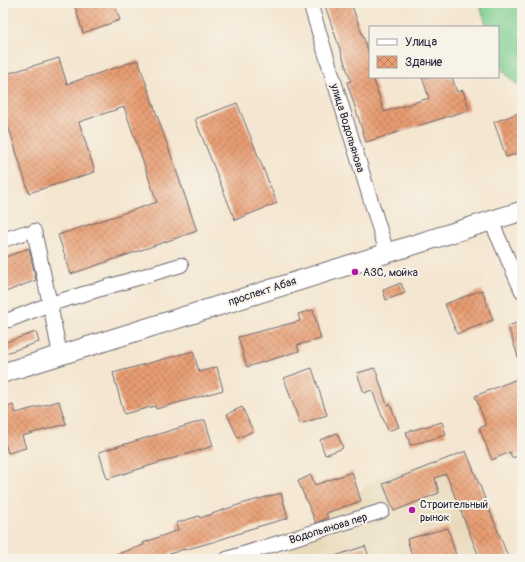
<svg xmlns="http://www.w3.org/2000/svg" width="525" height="562" font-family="Pangolin,sans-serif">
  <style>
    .built { fill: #e8d9ba }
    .pitch { fill: #7dce90; stroke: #507866 }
    .building { fill: url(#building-cross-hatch) }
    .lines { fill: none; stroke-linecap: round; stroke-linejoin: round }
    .street-casing { stroke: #6c676f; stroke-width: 16 }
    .secondary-casing { stroke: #6c676f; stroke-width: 21 }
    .street { stroke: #fff; stroke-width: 14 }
    .secondary { stroke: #fff; stroke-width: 19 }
    .poi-dot { fill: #b5179e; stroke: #f7f3e8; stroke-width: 1.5 }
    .labels { text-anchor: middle; stroke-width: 4; stroke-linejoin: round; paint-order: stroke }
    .street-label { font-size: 11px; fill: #22223b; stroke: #f7f3e8 }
    .poi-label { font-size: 11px; fill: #22223b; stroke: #f7f3e8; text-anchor: start }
  </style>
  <defs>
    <pattern id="building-cross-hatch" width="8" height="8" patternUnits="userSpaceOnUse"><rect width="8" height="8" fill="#e99d72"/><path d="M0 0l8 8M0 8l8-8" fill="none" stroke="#bc805f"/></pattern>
  </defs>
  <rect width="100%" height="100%" fill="#f7f3e8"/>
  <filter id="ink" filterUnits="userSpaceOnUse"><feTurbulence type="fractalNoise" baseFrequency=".025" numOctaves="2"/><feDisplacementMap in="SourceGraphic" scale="8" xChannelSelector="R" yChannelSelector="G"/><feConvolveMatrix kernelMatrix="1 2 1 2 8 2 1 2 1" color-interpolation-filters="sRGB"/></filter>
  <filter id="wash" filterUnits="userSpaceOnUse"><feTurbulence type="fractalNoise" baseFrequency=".012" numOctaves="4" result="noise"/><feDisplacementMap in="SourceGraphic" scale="16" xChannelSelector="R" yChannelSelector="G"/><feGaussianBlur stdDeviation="0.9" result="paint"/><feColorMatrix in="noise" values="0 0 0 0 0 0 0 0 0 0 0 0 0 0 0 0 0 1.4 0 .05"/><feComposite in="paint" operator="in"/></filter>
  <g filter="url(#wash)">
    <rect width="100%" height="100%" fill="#f4e6d0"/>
    <path class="built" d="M466,451L511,559H292L287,542L379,478Z"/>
    <path class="pitch" d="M479,3H522V88C514,83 501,71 499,62C496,53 498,37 498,27H487Z"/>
    <g id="blocks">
      <path class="building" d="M74,3H114L120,20L83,33Z
        M324,3H351L370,56V77H373L384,112L429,98L422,77H452L457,92L463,90L469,110L366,142L347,82L351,81Z
        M59,58L67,84L138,60L197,231L71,274L58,235L157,202L124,107L79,122L95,172L29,193L3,109V75Z
        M237,103L277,203L235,220L195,119Z
        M522,112V152L506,157L494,122Z
        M29,248L36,280L3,293V258Z
        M401,283L405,293L386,300L383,290Z
        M482,290L493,320L457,334L445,304Z
        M313,310L321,339L297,345L299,351L247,367L238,337L300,321L298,314Z
        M522,321V363H520L508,326Z
        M36,332L39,342L3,354V343Z
        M193,351L199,372L217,367L223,390L156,409L155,406L124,414L113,373Z
        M312,368L327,415L300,424L284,378Z
        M375,368L387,405L390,404L399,427L388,431L372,390L364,393L357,373Z
        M522,377V454L512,458L510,452L492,460L479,428L486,425L475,396Z
        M59,401L66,424L22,436L26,448L8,453L3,436V408L13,405L16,413Z
        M242,407L253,431L238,438L227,414Z
        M205,420L213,446L107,479L99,452Z
        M442,422L446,435L410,445L406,432Z
        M337,433L343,448L325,455L320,440Z
        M466,451L509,559H480L446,474L435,478L439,493L394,511L383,484Z
        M352,472L361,501L326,513L328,518L316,523L298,481L311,475L315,485Z
        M281,493L288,518L243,531V532L216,541L184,550V549L156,559H108V557L144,545L143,543L178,530L176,523L199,516L200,518L241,504Z
        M448,528L457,559H413L407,539Z
        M365,546L370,559H332V557Z"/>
    </g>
  </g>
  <g filter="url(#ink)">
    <use href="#blocks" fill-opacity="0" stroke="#6c676f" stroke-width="1"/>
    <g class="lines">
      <defs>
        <path id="street" d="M310,3L387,253
          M491,221L522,291
          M34,231L50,304L60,355
          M3,240L24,233
          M9,320L50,304L181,265
          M227,559L382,511"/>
        <path id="secondary" d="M3,373L522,211"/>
      </defs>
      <use href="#street" class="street-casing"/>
      <use href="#secondary" class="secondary-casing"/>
      <use href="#street" class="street"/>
      <use href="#secondary" class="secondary"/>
    </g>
  </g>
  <g class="poi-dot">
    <circle cx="355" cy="272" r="4"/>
    <circle cx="412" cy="510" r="4"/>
  </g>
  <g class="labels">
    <g class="street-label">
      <text transform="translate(348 128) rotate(73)" y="4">улица Водопьянова</text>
      <text transform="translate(262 291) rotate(-18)" y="4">проспект Абая</text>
      <text transform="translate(328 528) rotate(-17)" y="4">Водопьянова пер</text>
    </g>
    <g class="poi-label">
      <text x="363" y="276">АЗС, мойка</text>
      <text x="420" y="508">Строительный<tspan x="420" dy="13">рынок</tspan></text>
    </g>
  </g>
  <rect width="525" height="562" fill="none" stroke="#f7f3e8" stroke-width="16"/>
  <rect x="369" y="26" width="130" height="52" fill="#f7f3e8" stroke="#a29fa3"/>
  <rect x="377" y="39" width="20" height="6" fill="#ffffff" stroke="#a29fa3"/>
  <text x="405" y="46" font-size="12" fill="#22223b">Улица</text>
  <rect x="377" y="56" width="20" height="12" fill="url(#building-cross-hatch)" stroke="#a29fa3"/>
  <text x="405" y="66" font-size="12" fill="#22223b">Здание</text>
</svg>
